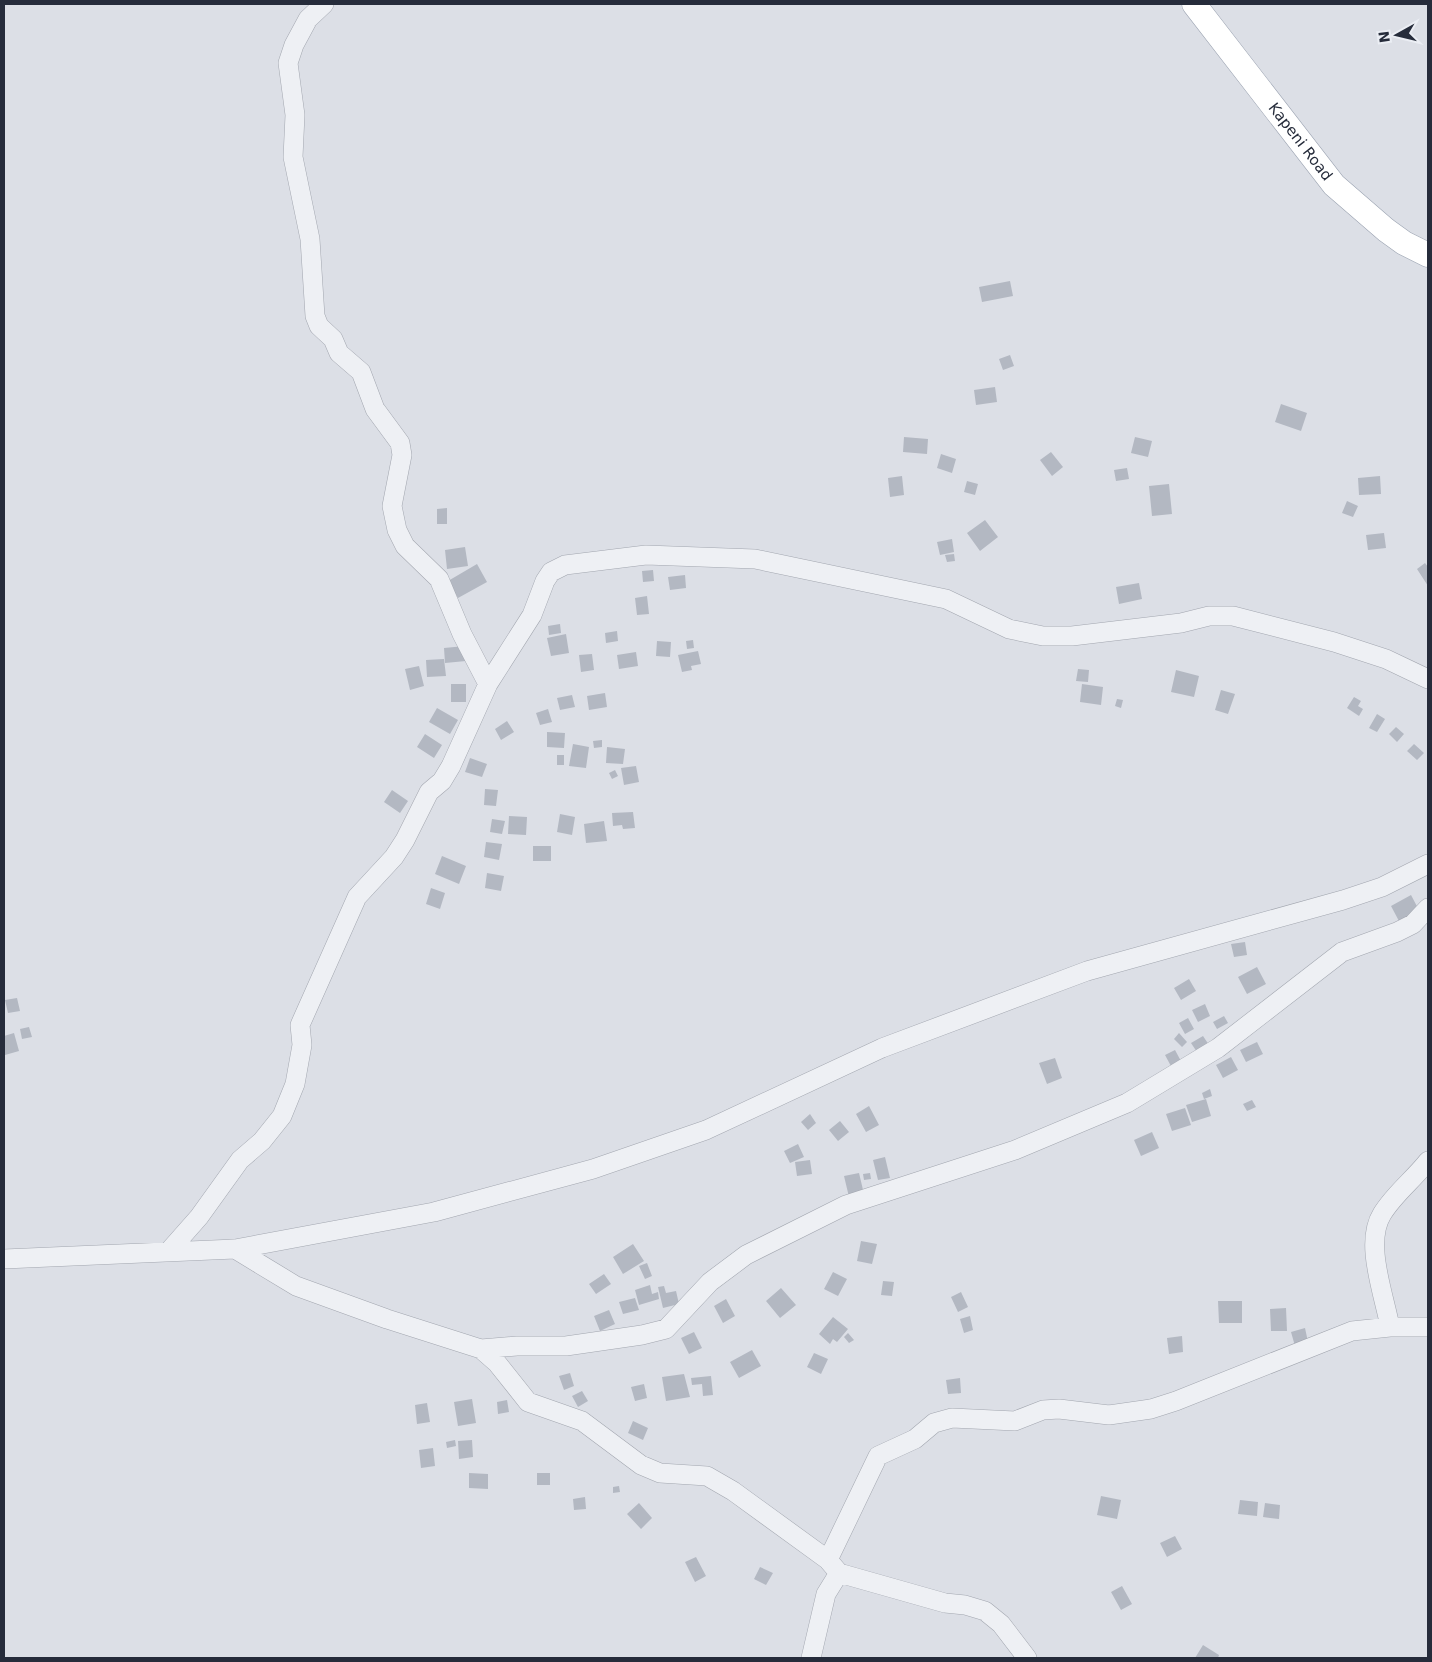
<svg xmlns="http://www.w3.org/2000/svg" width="1432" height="1662" font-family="'DejaVu Sans',sans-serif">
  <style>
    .building { fill: #b3b8c2 }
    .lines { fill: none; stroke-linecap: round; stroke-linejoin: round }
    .minor-casing { stroke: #a2a6af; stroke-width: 20 }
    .major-casing { stroke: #9ba3b1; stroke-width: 25 }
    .minor { stroke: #eef0f4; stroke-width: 19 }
    .major { stroke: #fff; stroke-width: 24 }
    .labels { text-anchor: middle; stroke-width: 4; stroke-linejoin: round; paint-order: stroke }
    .street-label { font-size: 15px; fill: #262c3b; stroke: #ebeef4 }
  </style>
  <rect width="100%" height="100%" fill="#dcdfe6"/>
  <path class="building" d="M1010,281L1013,296L982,302L979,287Z
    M1010,355L1014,366L1003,370L999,359Z
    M995,387L997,402L976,405L974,390Z
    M1281,404L1307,413L1301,431L1275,422Z
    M904,437L928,439L927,454L903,452Z
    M1135,437L1152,441L1148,457L1131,453Z
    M1051,452L1063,467L1052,476L1040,460Z
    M941,454L956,459L952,473L937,468Z
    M1127,468L1129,479L1116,481L1114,470Z
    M902,476L904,495L890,497L888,478Z
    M1380,476L1381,494L1359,495L1358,478Z
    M967,481L978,484L975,495L964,492Z
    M1169,484L1172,514L1152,516L1149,486Z
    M1347,501L1358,506L1353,517L1342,513Z
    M447,508V524H437V509Z
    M985,520L998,537L980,551L967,533Z
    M1384,533L1386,548L1368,550L1366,535Z
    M952,539L954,552L940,555L937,542Z
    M465,547L468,566L447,569L445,550Z
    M954,554L955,561L947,562L945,555Z
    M1425,563L1428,567V586L1417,569Z
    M477,564L487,582L458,598L448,581Z
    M653,570L654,581L643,582L642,571Z
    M685,575L686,588L670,590L668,577Z
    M1139,583L1142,599L1119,604L1116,587Z
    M647,596L649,614L637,615L635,598Z
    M560,624L561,633L549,635L548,626Z
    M617,631L618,641L606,643L605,633Z
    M566,634L569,653L551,656L547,638Z
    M693,640L694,648L687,649L686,641Z
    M657,641L671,642L670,657L656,656Z
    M465,646L466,661L445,663L444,648Z
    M698,651L701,664L691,666L692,670L682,672L678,655Z
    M636,652L638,666L619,669L617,655Z
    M592,654L594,670L581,672L579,655Z
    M444,659L446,676L427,677L426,660Z
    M419,666L424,686L410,690L405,669Z
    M1078,669L1089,670L1088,682L1076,681Z
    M1176,670L1199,676L1194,697L1171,692Z
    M451,684H466V702H451Z
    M1082,684L1103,687L1101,705L1080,702Z
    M1221,690L1235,694L1228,714L1215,710Z
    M605,693L607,707L589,710L587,696Z
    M572,695L575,707L560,710L557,698Z
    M1354,697L1361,701L1358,706L1363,709L1359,716L1347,708Z
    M1117,699L1123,700L1121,708L1115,706Z
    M437,708L458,720L450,734L429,722Z
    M548,709L552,722L540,725L536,713Z
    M1377,714L1385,719L1377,732L1369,728Z
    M507,721L514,732L501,740L495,729Z
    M1396,727L1404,734L1397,742L1389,734Z
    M547,732L565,733L564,748L547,747Z
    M425,734L442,745L434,758L417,747Z
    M602,740V747L594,748L593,741Z
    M573,744L589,747L586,768L569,766Z
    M1414,744L1424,753L1417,760L1407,751Z
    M607,747L625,749L623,764L606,763Z
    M557,755H564V765H557Z
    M470,758L487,764L482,777L465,772Z
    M636,766L639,782L624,785L621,768Z
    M615,770L618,776L612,779L609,773Z
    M485,789L498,790L496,806L484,805Z
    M392,790L408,801L400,813L384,802Z
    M633,812L635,828L623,829L622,825L613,826L612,813Z
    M560,814L575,817L572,835L557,832Z
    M509,816L527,817L526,835L508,834Z
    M492,819L505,821L502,834L490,832Z
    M604,821L607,841L586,843L584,824Z
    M486,842L502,844L499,860L484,857Z
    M533,846H551V861H533Z
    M442,856L466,866L459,884L435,874Z
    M487,873L504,876L501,891L485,888Z
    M431,888L445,893L440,909L426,904Z
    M1411,895L1420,912L1400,923L1391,906Z
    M1245,942L1247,955L1234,957L1231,944Z
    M1257,967L1266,984L1247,994L1238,977Z
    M1189,979L1196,991L1181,1000L1174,988Z
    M17,998L20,1011L8,1013L5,1000Z
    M1205,1004L1210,1016L1198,1022L1192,1010Z
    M1224,1016L1228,1023L1217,1029L1213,1022Z
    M1188,1018L1194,1029L1185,1034L1179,1023Z
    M29,1027L32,1037L22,1039L20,1029Z
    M14,1033L19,1051L5,1055L4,1036Z
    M1179,1033L1187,1042L1182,1047L1174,1039Z
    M1203,1036L1209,1045L1197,1052L1191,1043Z
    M1257,1042L1263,1054L1246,1062L1240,1050Z
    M1175,1050L1182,1063L1172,1068L1165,1055Z
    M1231,1057L1238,1070L1223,1078L1216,1065Z
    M1055,1058L1062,1078L1047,1084L1039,1063Z
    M1210,1089L1212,1096L1204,1099L1202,1093Z
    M1206,1099L1211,1116L1192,1122L1186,1105Z
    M1252,1100L1256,1107L1247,1111L1243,1104Z
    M869,1106L879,1125L866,1132L856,1114Z
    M1185,1108L1191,1125L1172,1131L1166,1114Z
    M810,1114L816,1123L808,1130L801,1122Z
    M840,1121L849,1132L838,1141L829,1130Z
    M1152,1132L1159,1148L1141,1156L1134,1140Z
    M798,1144L804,1157L790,1163L784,1151Z
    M885,1157L890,1178L878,1180L873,1160Z
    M810,1160L812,1174L797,1176L795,1162Z
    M859,1173L864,1194L849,1197L844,1176Z
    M870,1173L871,1179L864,1180L863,1174Z
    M861,1241L877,1244L872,1264L857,1261Z
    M633,1244L644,1261L623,1274L613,1257Z
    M647,1263L652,1276L645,1279L639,1266Z
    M833,1272L847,1279L838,1296L824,1289Z
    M604,1274L611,1284L596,1294L589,1284Z
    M883,1281L894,1282L892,1296L881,1295Z
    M650,1285L652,1294L658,1292L659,1299L639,1305L635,1290Z
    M664,1286L666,1293L676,1291L679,1304L663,1308L658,1287Z
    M781,1288L796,1305L780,1318L766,1301Z
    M961,1292L968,1307L958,1312L951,1297Z
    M635,1298L639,1310L623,1314L619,1302Z
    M726,1299L735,1316L723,1323L714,1306Z
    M1218,1301H1242V1323H1219Z
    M1286,1308L1287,1331H1271L1270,1309Z
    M609,1310L615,1324L600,1331L594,1316Z
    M970,1316L973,1330L964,1333L960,1319Z
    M833,1317L848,1329L837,1342L833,1339L830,1344L819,1334Z
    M1305,1328L1308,1342L1295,1346L1291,1332Z
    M694,1332L702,1348L689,1354L681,1338Z
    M848,1333L854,1340L849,1343L844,1337Z
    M1182,1336L1183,1352L1169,1354L1167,1338Z
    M752,1350L761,1366L739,1378L730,1362Z
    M814,1353L828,1359L821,1374L807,1367Z
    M570,1373L574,1386L564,1390L559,1376Z
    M684,1374L690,1397L666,1401L662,1377Z
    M711,1376L713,1395L703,1396L702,1384L692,1385L691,1378Z
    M960,1378L961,1393L948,1394L946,1380Z
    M644,1384L647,1398L635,1401L631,1387Z
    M582,1391L588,1401L578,1407L572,1396Z
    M472,1399L476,1423L458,1426L454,1402Z
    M507,1400L509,1412L498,1414L497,1402Z
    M427,1403L430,1422L417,1424L415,1405Z
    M633,1421L648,1428L643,1440L628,1433Z
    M455,1440L456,1446L447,1448L446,1442Z
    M472,1440L473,1457L459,1459L458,1441Z
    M433,1448L435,1466L421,1468L419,1450Z
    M469,1473L488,1474V1489L469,1488Z
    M537,1473H550V1485H537Z
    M619,1486L620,1492L613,1493V1487Z
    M1101,1496L1121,1500L1117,1519L1097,1515Z
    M585,1497L586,1509L574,1510L573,1499Z
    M1240,1500L1258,1502L1257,1516L1238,1514Z
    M639,1503L652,1518L641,1529L627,1514Z
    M1265,1503L1280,1505L1279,1519L1263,1517Z
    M1175,1536L1182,1549L1167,1557L1160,1543Z
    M696,1557L706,1576L695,1582L685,1562Z
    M760,1567L773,1573L766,1585L754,1579Z
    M1122,1586L1132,1604L1121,1610L1111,1592Z
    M1203,1645L1219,1655L1218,1658H1195Z"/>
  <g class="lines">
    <defs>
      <path id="minor" d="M324,4L308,19L294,45L288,63L295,115L293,157L310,239L315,316L319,326L333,339L339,353L361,372L375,409L400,443L402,455L392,506L397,530L405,546L439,579L462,634L488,684
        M235,1249L296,1286L387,1319L481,1349L497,1363L528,1402L582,1421L641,1465L660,1473L707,1476L733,1491L828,1560L839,1573L945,1603L965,1605L985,1611L1001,1624L1027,1658
        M169,1251L199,1217L240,1160L262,1141L282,1116L295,1084L302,1045L300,1025L357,897L394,857L405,840L429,792L442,781L451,766L488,684L532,615L545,581L551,572L565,565L646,555L755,559L946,599L1009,629L1043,636H1072L1181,623L1209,616H1233L1334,642L1386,659L1428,679
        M4,1259L235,1249L434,1212L593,1169L706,1130L882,1048L1087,971L1343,900L1382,887L1428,864
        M1390,1327C1384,1294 1364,1243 1382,1214C1394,1194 1414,1179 1428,1161
        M481,1349L517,1346H566L642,1335L666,1329L710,1282L746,1255L846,1205L1015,1150L1127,1103L1218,1048L1342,952L1397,932L1413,924L1428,908
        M828,1560L878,1456L915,1439L934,1423L952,1418L1015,1421L1043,1410L1059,1409L1109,1415L1151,1409L1176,1401L1352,1331L1390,1327H1428
        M811,1658L826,1594L839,1573"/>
      <g id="major">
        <path id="s1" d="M1194,4L1334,185L1386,230L1404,243L1428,255"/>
      </g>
    </defs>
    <use href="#minor" class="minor-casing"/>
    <use href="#major" class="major-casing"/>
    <use href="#minor" class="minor"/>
    <use href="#major" class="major"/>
  </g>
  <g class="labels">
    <g class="street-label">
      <text dy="5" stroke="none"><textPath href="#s1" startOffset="174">Kapeni Road</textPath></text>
    </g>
  </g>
  <rect width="1432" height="1662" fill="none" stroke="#262c3b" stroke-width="10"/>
  <g transform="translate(1397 35) rotate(262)" stroke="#ebeef4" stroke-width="4" paint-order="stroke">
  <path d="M0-4L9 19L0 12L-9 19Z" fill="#262c3b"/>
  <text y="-8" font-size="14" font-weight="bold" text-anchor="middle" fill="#262c3b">N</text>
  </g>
</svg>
